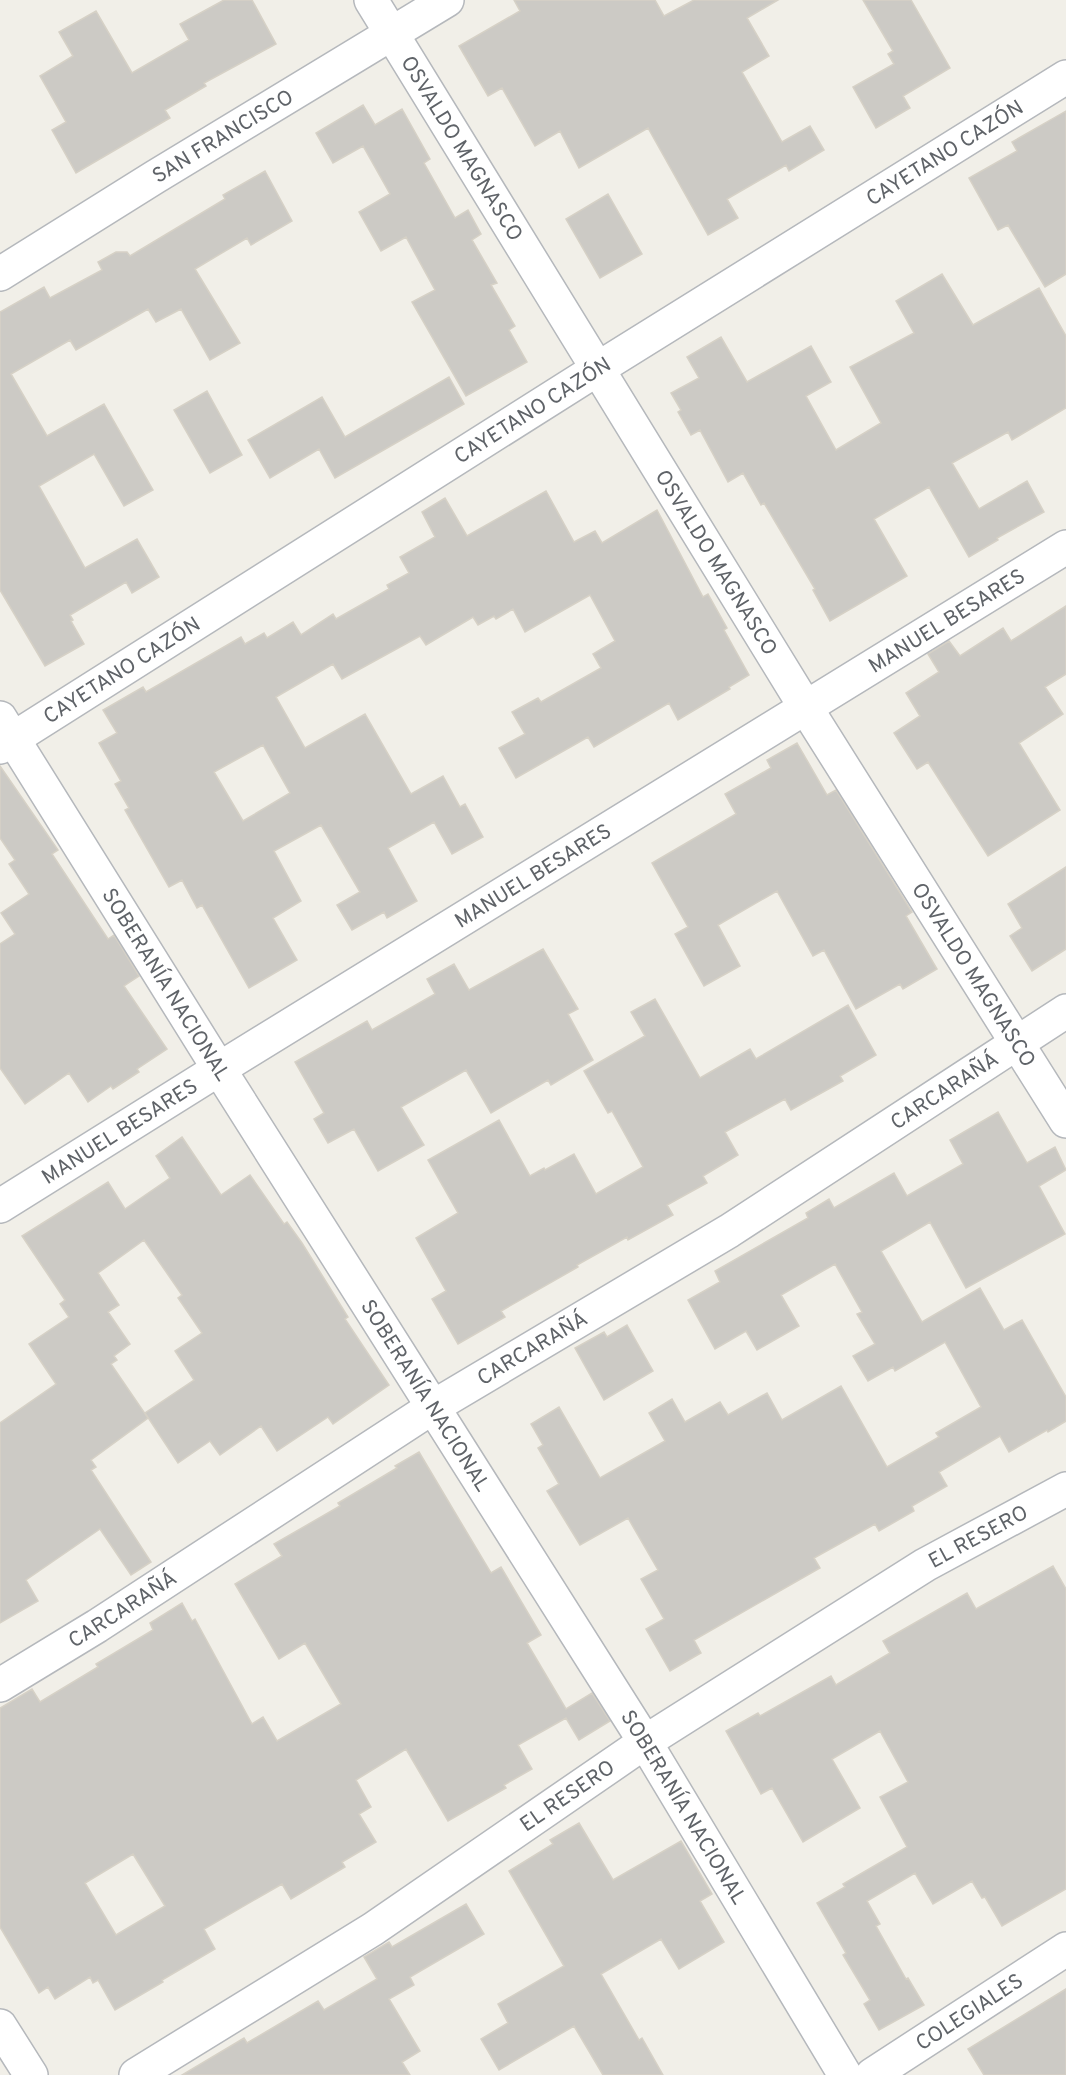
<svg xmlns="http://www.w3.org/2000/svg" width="1066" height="2075" font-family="Overpass,sans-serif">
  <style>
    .building { fill: #cccac5; stroke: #d6d1c6; stroke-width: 1.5; fill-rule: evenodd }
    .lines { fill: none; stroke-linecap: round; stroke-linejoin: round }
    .minor-casing { stroke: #b5b8bc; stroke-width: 36 }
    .minor { stroke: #fff; stroke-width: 33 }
    .labels { text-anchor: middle; stroke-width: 6; stroke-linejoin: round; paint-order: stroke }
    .street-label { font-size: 21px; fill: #5f6368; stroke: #fff }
  </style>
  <rect width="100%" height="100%" fill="#f1efe8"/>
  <path class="building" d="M224,0H252L276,44L204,83L206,86L165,110L170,118L76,173L52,130L66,122L40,76L73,56L59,32L96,11L132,73L189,40L180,24Z
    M514,0H655L664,16L694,0H778L747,18L769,56L742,72L782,142L810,126L824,150L789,171L786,165L727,199L738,218L708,235L648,128L579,168L560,131L535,146L502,88L488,96L459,46L520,11Z
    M863,0H911L950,68L903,96L910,108L876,128L853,87L894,64L888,54L893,51Z
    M363,105L375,125L402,109L430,159L424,163L455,218L468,210L481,234L472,240L497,283L491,285L515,326L509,330L527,362L466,396L412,302L435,290L406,237L381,251L359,212L390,194L363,146L333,163L316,133Z
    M1066,111V274L1045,287L1008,225L998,230L969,178L1017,151L1012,142Z
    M265,171L292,221L251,245L247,238L195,269L240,343L210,360L181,309L156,322L148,309L76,350L70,340L11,374L47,436L104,404L153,490L124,506L94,454L39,486L85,568L137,539L159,577L132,593L126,582L70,615L73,620L71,621L84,644L45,666L0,590V312L44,287L50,298L102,270L98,262L116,252H127L130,256L225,199L223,195Z
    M608,194L642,254L600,278L566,219Z
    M942,274L973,325L1039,288L1066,336V408L1012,440L1008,432L952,463L979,509L1027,481L1044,512L997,538L998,540L969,557L929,487L874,519L907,576L830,621L813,590L815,589L764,503L761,505L743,473L728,482L700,430L691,435L678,412L681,410L671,393L699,378L687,357L721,337L747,382L811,346L831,382L806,396L836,450L881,423L850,367L914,333L896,301Z
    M449,377L464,404L335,478L319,449L270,478L248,440L322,397L345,437Z
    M207,391L242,455L210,473L174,410Z
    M546,491L574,542L595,531L602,543L657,510L703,597L708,594L727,628L724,630L749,675L729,687L730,689L678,720L669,703L594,747L588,737L516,778L499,748L525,734L512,712L538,698L541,702L601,668L593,654L615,641L590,595L525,632L513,609L496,619L494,616L478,625L473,617L426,645L420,636L342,679L333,664L276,697L305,748L365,714L411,794L443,776L460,807L465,804L483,837L452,854L434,822L388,848L417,901L387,918L384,912L352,930L337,905L360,892L321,825L274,851L301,901L273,918L297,960L249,988L202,905L197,908L182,880L169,887L125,810L129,808L115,784L121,781L99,743L117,733L103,710L143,687L146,692L241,637L245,644L264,633L267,638L293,622L301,635L333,614L336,619L389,589L387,585L409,573L400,557L435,537L422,512L445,498L467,536ZM263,745L290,793L243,821L214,772Z
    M1066,606V674L1045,687L1063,714L1019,743L1060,810L988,856L928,762L917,769L894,733L920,716L906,693L939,672L928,654L949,641L960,656L1003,628L1011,641Z
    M797,743L827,795L836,790L912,912L906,916L937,969L903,989L900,984L856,1009L824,950L813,956L777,891L718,925L740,966L704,986L675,934L688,927L652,863L736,814L725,794L771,768L767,760Z
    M0,766L58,850L52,854L108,939L114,935L139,976L124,986L167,1049L137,1069L139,1072L113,1089L111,1086L88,1102L69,1073L25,1104L0,1068V944L15,934L1,913L29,894L9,864L15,860L0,838Z
    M1066,867V949L1032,971L1010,936L1022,928L1008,904Z
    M543,949L578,1009L568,1014L593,1060L551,1085L548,1080L491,1113L466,1070L401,1107L424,1145L378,1171L354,1129L328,1143L314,1119L324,1113L295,1062L367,1021L372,1030L435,994L427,979L454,964L469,990Z
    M655,999L700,1078L750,1049L756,1059L848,1005L876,1055L840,1076L843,1081L791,1110L785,1099L725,1132L738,1155L703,1176L707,1183L667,1205L673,1215L628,1240L627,1237L577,1265L578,1267L501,1311L505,1317L458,1344L432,1299L446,1291L416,1238L458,1213L428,1160L499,1120L530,1176L544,1168L545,1170L574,1154L596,1194L643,1167L612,1111L608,1113L584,1071L645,1036L631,1012Z
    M998,1112L1027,1163L1055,1147L1066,1170L1039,1186L1065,1234L966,1288L930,1222L881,1251L922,1322L980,1288L1004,1330L1022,1320L1066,1397V1421L1048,1432L1047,1430L1009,1452L1000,1436L939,1472L947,1486L912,1506L914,1511L879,1531L875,1524L814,1558L820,1568L694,1640L701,1653L670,1671L646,1629L664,1619L641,1579L658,1570L628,1518L580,1545L547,1491L559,1484L538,1448L543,1445L531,1424L559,1407L600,1478L665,1441L649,1413L672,1399L685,1422L720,1402L728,1415L767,1393L782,1420L841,1386L887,1467L939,1437L936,1433L981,1407L945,1342L895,1371L893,1367L868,1381L853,1356L875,1344L857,1314L862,1312L835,1264L781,1295L799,1326L757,1350L746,1331L715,1349L688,1300L720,1282L715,1271L808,1218L806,1213L829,1199L834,1208L894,1173L907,1196L963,1164L950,1140Z
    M182,1137L221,1195L250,1175L284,1224L287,1222L302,1243L348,1317L345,1319L389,1385L333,1424L328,1417L277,1451L261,1426L220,1455L210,1441L178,1463L145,1413L194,1380L175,1351L202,1333L178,1298L182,1295L144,1240L98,1273L119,1305L108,1312L130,1344L114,1356L117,1360L111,1364L148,1418L91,1460L96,1467L91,1470L151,1562L131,1575L100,1529L26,1580L38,1601L0,1623V1423L56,1384L29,1344L69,1317L60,1304L65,1300L22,1236L108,1182L125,1209L170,1178L156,1156Z
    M627,1325L653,1371L604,1400L575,1348L604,1332L607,1337Z
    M419,1452L491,1573L501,1567L541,1635L527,1643L566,1709L592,1693L610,1721L579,1740L566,1718L518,1745L532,1769L504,1785L506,1788L448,1821L406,1749L356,1780L371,1807L359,1814L376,1842L342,1862L345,1867L291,1899L282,1884L204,1929L215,1949L162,1980L163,1982L115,2010L98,1980L93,1983L90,1977L55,1999L48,1987L39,1993L0,1927V1708L32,1689L40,1702L98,1667L96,1664L153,1630L150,1623L182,1603L192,1621L195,1619L252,1724L263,1717L277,1741L341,1704L305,1643L279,1659L235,1584L282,1556L274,1544L340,1506L338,1503L397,1468L395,1466ZM133,1854L165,1906L116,1935L85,1883Z
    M1053,1566L1066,1589V1889L1002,1926L985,1897L982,1898L972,1881L933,1904L915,1873L867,1901L880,1924L876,1926L906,1979L908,1978L924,2005L879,2030L864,2004L870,2000L843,1955L846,1953L817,1903L845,1887L843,1884L907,1847L880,1797L908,1782L880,1731L832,1759L860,1808L803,1842L772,1788L761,1794L726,1731L758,1713L760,1716L831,1676L836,1685L890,1653L883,1641L967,1593L976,1609Z
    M579,1823L613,1880L681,1841L712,1894L700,1901L724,1942L679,1969L661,1939L601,1974L639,2040L642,2038L663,2075H603L574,2026L499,2070L481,2039L508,2023L498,2004L564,1966L509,1871L553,1844L550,1840Z
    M466,1904L484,1934L410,1977L414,1985L389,1999L420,2051L402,2062L410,2075H182L244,2038L247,2043L318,2001L324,2010L377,1979L364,1957L389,1942L392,1947Z
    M1066,1989V2075H984L968,2049Z"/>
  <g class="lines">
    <defs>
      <g id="minor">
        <path id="s1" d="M371,0L806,708L1066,1121"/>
        <path id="s2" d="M0,274L155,177L447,0"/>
        <path id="s3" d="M0,718L219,1069L645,1742L845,2075"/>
        <path id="s4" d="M0,747L599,368L1066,77"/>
        <path id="s5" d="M0,1206L219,1069L1066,547"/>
        <path id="s6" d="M0,1685L97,1626L433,1407L729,1231L1066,1011"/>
        <path d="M0,2026L31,2075"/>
        <path id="s7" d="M136,2075L373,1929L645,1742L925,1565L1066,1489"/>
        <path id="s8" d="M872,2075L1066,1949"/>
      </g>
    </defs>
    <use href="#minor" class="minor-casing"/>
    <use href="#minor" class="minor"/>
  </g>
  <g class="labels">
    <g class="street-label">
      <text dy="7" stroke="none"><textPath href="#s2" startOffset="262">SAN FRANCISCO</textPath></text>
      <text dy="7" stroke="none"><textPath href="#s1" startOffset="174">OSVALDO MAGNASCO</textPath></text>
      <text dy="7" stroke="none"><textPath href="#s4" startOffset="1116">CAYETANO CAZÓN</textPath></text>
      <text dy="7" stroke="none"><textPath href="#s4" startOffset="630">CAYETANO CAZÓN</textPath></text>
      <text dy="7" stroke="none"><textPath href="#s1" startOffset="660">OSVALDO MAGNASCO</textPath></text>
      <text dy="7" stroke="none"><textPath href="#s5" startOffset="1113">MANUEL BESARES</textPath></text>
      <text dy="7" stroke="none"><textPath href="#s4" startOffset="144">CAYETANO CAZÓN</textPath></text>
      <text dy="7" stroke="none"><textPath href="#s5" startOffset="627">MANUEL BESARES</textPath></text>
      <text dy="7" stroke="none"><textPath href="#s1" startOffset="1146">OSVALDO MAGNASCO</textPath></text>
      <text dy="7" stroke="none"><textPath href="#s3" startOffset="314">SOBERANÍA NACIONAL</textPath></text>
      <text dy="7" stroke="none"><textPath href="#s6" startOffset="1116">CARCARAÑÁ</textPath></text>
      <text dy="7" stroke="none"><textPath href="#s5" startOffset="141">MANUEL BESARES</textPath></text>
      <text dy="7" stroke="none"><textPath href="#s6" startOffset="630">CARCARAÑÁ</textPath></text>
      <text dy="7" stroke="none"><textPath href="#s3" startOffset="800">SOBERANÍA NACIONAL</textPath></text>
      <text dy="7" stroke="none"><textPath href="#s7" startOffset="1000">EL RESERO</textPath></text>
      <text dy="7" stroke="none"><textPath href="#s6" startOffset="144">CARCARAÑÁ</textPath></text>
      <text dy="7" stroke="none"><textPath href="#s7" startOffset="514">EL RESERO</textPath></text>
      <text dy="7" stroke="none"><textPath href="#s3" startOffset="1286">SOBERANÍA NACIONAL</textPath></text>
      <text dy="7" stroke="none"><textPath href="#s8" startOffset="116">COLEGIALES</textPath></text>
    </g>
  </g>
</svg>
